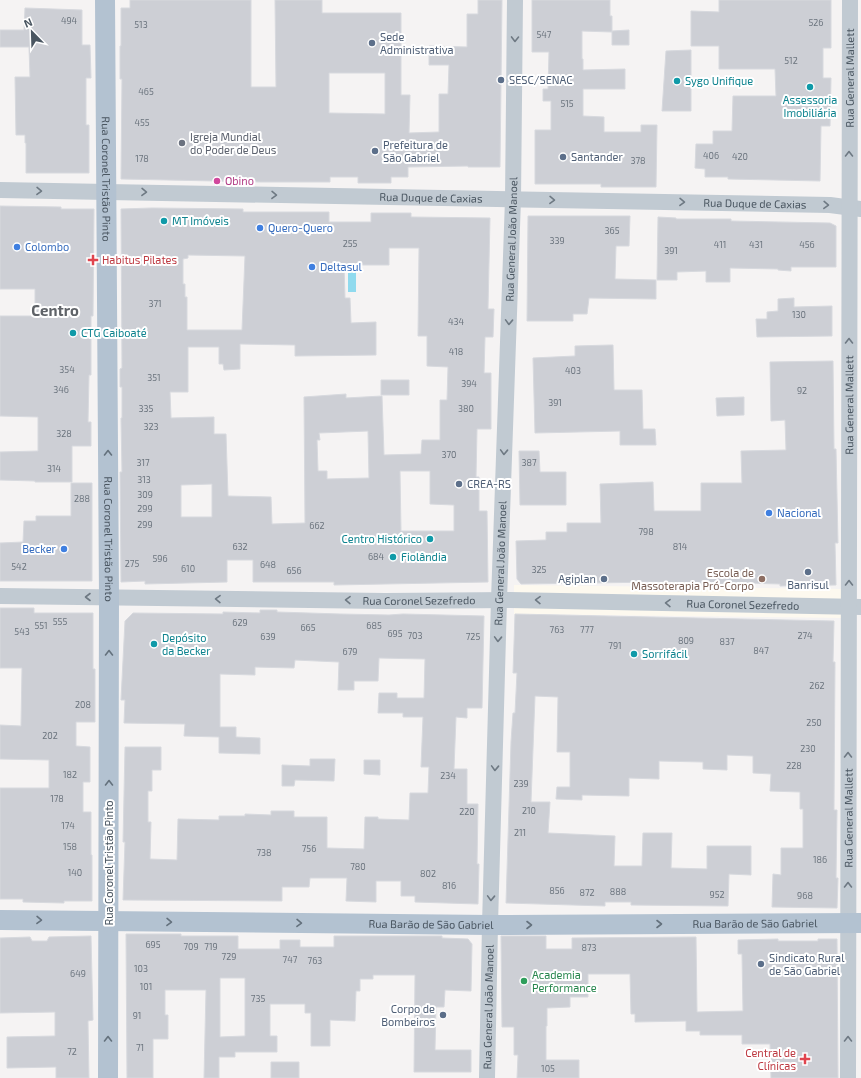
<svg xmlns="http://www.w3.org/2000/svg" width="861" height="1078" font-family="'Exo 2',sans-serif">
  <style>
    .commercial { fill: #fdf9ef }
    .water { fill: #90daee }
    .building { fill: #cdcfd5; stroke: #d7d9de; fill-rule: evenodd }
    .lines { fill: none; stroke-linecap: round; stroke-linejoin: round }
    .minor { stroke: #c1cad2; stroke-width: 16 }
    .major { stroke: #b3c2d1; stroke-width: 20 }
    .oneway { stroke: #6e7983 }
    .oneway2 { stroke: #64717d }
    .service-dot { fill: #5c6f8a; stroke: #fff; stroke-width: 1.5 }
    .culture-dot { fill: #0f9aa8; stroke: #fff; stroke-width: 1.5 }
    .worship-dot { fill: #6b7280; stroke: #fff; stroke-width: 1.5 }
    .hotel-dot { fill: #d1479c; stroke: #fff; stroke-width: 1.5 }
    .shop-dot { fill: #3f7fe0; stroke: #fff; stroke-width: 1.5 }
    .health-dot { fill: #e0444e; stroke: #fff; stroke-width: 1.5 }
    .education-dot { fill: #8d6e63; stroke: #fff; stroke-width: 1.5 }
    .leisure-dot { fill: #2e9e5b; stroke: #fff; stroke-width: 1.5 }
    .labels { text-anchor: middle; stroke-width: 4; stroke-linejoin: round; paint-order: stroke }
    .number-label { font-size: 9px; fill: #6b747e }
    .service-label { font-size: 11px; fill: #4e5e75; stroke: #fff; text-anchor: start }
    .street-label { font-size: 11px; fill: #4a5661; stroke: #fff }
    .culture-label { font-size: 11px; fill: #0d838f; stroke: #fff; text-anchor: start }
    .worship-label { font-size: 11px; fill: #5b616d; stroke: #fff; text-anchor: start }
    .hotel-label { font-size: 11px; fill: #b23c85; stroke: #fff; text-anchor: start }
    .shop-label { font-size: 11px; fill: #366cbe; stroke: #fff; text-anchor: start }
    .health-label { font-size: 11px; fill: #be3a42; stroke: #fff; text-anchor: start }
    .education-label { font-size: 11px; fill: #785e54; stroke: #fff; text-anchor: end }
    .leisure-label { font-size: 11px; fill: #27864d; stroke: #fff; text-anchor: start }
    .district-label { font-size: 15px; font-weight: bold; fill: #5f6368; stroke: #fff }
  </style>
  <rect width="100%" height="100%" fill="#f5f3f3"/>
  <path class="commercial" d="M514,585L842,589V618L514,614Z"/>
  <path class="water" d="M348,270H356V292H348Z"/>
  <path class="building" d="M130,0H251V87H276L275,0H322V13H401V95H410L409,133L439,132V94H448L449,65H429V46L467,47V14H478V0H502L500,167H468V166L408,167V177H391V183H358V177H330V182H261L121,179L122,79H120V46H121V8H130ZM329,73H385V114L329,113Z
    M532,0H610V16H612V32L582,31V59H583V70L625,69V89H583V116L604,117V132H641V125H657L656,187H601V184H535V130H551V101H543V89H548L549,52H532Z
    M719,0H831V48H823V78H831L830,126H821L820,181L728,179V177H705V169L695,168L696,144H713V131H732L733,96H776L775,69H719V46H691V11L719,12Z
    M25,8L82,10V45H90L91,78H86V125H89V173H26V143H25V135H16L15,77H30L29,47H0V30H24Z
    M629,30V45H612V31Z
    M691,50V111H662L666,51Z
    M0,206L61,207V209H94L93,316H91V375H89L88,422H91V446H72V482H35V481L0,480V452L38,451V417L0,416V316H35V289H0Z
    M152,208L243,209V212H329V222H371V213H411V217L490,218L488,309H494L493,337H485L484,373H491V429H477L476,477H479V511H487L488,582L334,585V582H253V560H227V582L145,584V581L121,582L120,472H122L121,418H122V387H120V369L122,368L121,209ZM389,248H419L418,336H427V366L448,367L447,400H440V440H422L421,454L384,455L382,396L346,398V394L304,397L305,523L272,524L271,497L228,496L226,434H214V417L171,418L170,392H188V347H219V364H223L224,370L240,369V344L295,345V356L376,355V322L351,323L350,298H345L344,265H389ZM188,255L245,256L242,330H187V297H185V284H183V259L188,258ZM368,431L369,478L327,479V471H318L317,440H320L319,433ZM400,471H430V504L454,505V531H401ZM212,484V517H181V485Z
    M528,216H630L629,246H616L615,279L656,280V299L589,298L587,314H573V321H527Z
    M658,217L676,218V219H731V221L830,223L836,226V267H791V271L778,270V269L730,268V282H706V271L677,272V280H657Z
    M794,298V307L832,306V336L757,337L756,319H767V312L778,311V299Z
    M611,345H613L614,390H642L643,429H655L656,445H620V431L535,433L533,358L575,356V346Z
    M833,361L834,449H836L838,543H835L836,585L780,586V584L744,583L700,585V583L656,582L521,584L517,579L516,541L546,540V532H567V523H601L600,484L653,482L654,511H701V483H742L741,451L786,450L785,420L771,421L770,362Z
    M381,380H409V395H381Z
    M744,397V415L717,416L716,398Z
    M519,451H539L540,472H566V505H520Z
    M71,483H92V581H0V543L23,542L24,521H36V516H71Z
    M0,608H34V613H93V669H95V722H76V746L90,747V782H83V812H91V855H92V901H64V903L23,902V899H0V788H49V760L0,759V725L21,726L22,668H0Z
    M260,610H277V612L340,614L389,615L403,614L484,616L482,708H467V718L456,717L454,769H467V804H478L477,864H479L478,904L415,902V896H401V881H376V902L346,901L347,878H310L309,887H282V901L123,900L125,842H123L125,747H161V770H152V791H148V822H151L150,859L177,860L178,819L219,820V816H245V814L271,815V811H294V817H327V848L364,849L365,817H378V819L409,820L410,793H428L429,767H421L423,717H403V713H378L379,693H397V698H424L425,659L379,658L378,681H354V690H338L339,662L295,660L294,668L255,667V675L220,674V727H236V737L260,738V754L219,753V737L184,736L185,724L124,723L125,700H121L125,621L133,613L223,614V612L260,613Z
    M515,614L834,621L833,662H835L834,810H837L836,878H838L837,908L772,907L773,874L781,875V848H803V809H800V792L770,791L771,774L753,773V756L727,755V770L703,769V762L659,761V779L629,778V796L582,795V800L556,799L557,787H570V752H557L558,697L535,696L531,802H550L548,833L615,836L614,866H642L643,833H672L671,868L707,869V846H751V875L729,874L728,906L631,905V902H605V906L506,903L511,742L513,713H515L517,673H513Z
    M310,759H335L334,781L295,780L294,786H282V765L310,766Z
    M364,760H380V775L364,774Z
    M126,934H181V936H238V949H280V940H300V947H334V936H442V938L468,939L472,944L471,991L445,990L444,1007H436L435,1050H471V1072H414L415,975H373V979H360V991H356L355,1021L330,1020V1046H311V1013H305V1004H270V1036H277V1052H235V1057H219V1078H204L206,990H165V1015H168V1039H153V1078H127ZM220,978H245V1036L220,1037Z
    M91,936L93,1020L88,1021L89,1078H56V1067L7,1068V1037L55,1036V1012L0,1013V938L30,937L32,941H47L49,937Z
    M501,936H546V949H572V938L696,937L697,1012L743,1011L742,954H738V940L778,939V941H818V939H837L838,1078H771L770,1044H742V1035H700V1031H686V1021L635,1022V1014H631L630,974H588V997H570V1007L547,1008V1026H546V1060H579V1078H517L518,1055H514V1027H502Z
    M271,1062H299V1078H271Z"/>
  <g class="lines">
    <g class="minor">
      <path id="s1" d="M0,190L830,205L861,209"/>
      <path id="s2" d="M0,596L385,601L510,600L861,607"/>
      <path id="s3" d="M487,1078L490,925L499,600L513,199L515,0"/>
      <path id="s4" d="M848,1078L850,0"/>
    </g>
    <g class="major">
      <path id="s5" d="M105,0L109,597L108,1078"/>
      <path id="s6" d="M0,920L490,925L861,923"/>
    </g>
  </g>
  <defs><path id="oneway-chevron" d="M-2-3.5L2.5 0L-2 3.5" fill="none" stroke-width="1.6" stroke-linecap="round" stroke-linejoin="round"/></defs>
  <g class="oneway">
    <use href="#oneway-chevron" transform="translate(515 39) rotate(91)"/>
    <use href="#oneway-chevron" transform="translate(849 154) rotate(-90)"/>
    <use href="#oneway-chevron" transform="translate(39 191) rotate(1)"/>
    <use href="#oneway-chevron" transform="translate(144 192) rotate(1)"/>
    <use href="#oneway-chevron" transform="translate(274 195) rotate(1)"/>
    <use href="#oneway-chevron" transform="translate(552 200) rotate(1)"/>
    <use href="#oneway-chevron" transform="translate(682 202) rotate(1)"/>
    <use href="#oneway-chevron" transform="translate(826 205) rotate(2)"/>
    <use href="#oneway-chevron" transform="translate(509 322) rotate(92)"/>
    <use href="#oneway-chevron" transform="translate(849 341) rotate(-90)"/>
    <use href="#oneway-chevron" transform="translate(504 452) rotate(92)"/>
    <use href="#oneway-chevron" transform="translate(849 583) rotate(-90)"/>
    <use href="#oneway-chevron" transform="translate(88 597) rotate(-180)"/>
    <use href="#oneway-chevron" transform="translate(218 599) rotate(-179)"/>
    <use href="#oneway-chevron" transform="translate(348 600) rotate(-179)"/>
    <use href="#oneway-chevron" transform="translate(538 600) rotate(-179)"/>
    <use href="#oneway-chevron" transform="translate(668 603) rotate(-179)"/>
    <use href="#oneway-chevron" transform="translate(498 639) rotate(92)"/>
    <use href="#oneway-chevron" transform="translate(848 755) rotate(-90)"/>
    <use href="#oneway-chevron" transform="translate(495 768) rotate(92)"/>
    <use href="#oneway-chevron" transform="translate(848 885) rotate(-90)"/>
    <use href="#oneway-chevron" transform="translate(491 898) rotate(92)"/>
    <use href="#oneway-chevron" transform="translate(848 1039) rotate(-90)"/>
  </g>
  <g class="oneway2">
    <use href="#oneway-chevron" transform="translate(108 453) rotate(-90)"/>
    <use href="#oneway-chevron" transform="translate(109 653) rotate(-90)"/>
    <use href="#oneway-chevron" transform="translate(109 783) rotate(-90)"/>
    <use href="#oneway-chevron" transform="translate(39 920) rotate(1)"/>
    <use href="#oneway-chevron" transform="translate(169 922) rotate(1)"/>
    <use href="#oneway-chevron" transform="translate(299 923) rotate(1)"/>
    <use href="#oneway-chevron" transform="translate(659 924)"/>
    <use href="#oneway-chevron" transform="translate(529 925)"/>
    <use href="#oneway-chevron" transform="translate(108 1039) rotate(-90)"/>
  </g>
  <g class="service-dot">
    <circle cx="372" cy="43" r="4"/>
    <circle cx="501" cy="80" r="4"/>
    <circle cx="375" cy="151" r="4"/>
    <circle cx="563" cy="157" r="4"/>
    <circle cx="459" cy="484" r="4"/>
    <circle cx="808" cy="572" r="4"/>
    <circle cx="604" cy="579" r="4"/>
    <circle cx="761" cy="964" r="4"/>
    <circle cx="443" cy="1015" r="4"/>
  </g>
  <g class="culture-dot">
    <circle cx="677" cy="81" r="4"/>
    <circle cx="810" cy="87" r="4"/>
    <circle cx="164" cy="221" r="4"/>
    <circle cx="73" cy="333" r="4"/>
    <circle cx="430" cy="539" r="4"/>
    <circle cx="393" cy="557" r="4"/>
    <circle cx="154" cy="644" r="4"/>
    <circle cx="634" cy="654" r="4"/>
  </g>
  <circle class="worship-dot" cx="182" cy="143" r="4"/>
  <circle class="hotel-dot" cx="217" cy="181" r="4"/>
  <g class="shop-dot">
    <circle cx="260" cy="228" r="4"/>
    <circle cx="17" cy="247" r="4"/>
    <circle cx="312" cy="267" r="4"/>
    <circle cx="769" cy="513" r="4"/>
    <circle cx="64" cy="549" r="4"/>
  </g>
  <g class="health-dot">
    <path d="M91 254h4v4h4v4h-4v4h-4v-4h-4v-4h4z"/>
    <path d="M803 1053h4v4h4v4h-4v4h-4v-4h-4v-4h4z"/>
  </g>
  <circle class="education-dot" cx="762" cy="579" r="4"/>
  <circle class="leisure-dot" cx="524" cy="981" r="4"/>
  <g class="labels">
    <g class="number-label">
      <text x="69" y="24">494</text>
      <text x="816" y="26">526</text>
      <text x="141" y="28">513</text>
      <text x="544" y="38">547</text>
      <text x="791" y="64">512</text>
      <text x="146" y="95">465</text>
      <text x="567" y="107">515</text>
      <text x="142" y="126">455</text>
      <text x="711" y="159">406</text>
      <text x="740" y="160">420</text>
      <text x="142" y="162">178</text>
      <text x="638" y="164">378</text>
      <text x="612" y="234">365</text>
      <text x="557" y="244">339</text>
      <text x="350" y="247">255</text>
      <text x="720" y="248">411</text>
      <text x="756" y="248">431</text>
      <text x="807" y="248">456</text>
      <text x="671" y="254">391</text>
      <text x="155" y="307">371</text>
      <text x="799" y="318">130</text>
      <text x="456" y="325">434</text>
      <text x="456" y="355">418</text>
      <text x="67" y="373">354</text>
      <text x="573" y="374">403</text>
      <text x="154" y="381">351</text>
      <text x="469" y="387">394</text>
      <text x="61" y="393">346</text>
      <text x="802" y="394">92</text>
      <text x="555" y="406">391</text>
      <text x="146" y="412">335</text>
      <text x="466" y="412">380</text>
      <text x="151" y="430">323</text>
      <text x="64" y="437">328</text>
      <text x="449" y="458">370</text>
      <text x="143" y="466">317</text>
      <text x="529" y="466">387</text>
      <text x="54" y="472">314</text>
      <text x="144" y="483">313</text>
      <text x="145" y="498">309</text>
      <text x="82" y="502">288</text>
      <text x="145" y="512">299</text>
      <text x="145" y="528">299</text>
      <text x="317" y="529">662</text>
      <text x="646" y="535">798</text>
      <text x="240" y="550">632</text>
      <text x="680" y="550">814</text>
      <text x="376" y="560">684</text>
      <text x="160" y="562">596</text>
      <text x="132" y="567">275</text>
      <text x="268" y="568">648</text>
      <text x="19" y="570">542</text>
      <text x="188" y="572">610</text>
      <text x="539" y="573">325</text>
      <text x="294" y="574">656</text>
      <text x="60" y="625">555</text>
      <text x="240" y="626">629</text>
      <text x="41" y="629">551</text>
      <text x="374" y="629">685</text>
      <text x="308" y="631">665</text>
      <text x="557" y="633">763</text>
      <text x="587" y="633">777</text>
      <text x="22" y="635">543</text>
      <text x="395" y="637">695</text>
      <text x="415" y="639">703</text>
      <text x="805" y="639">274</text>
      <text x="268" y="640">639</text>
      <text x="473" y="640">725</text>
      <text x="686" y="644">809</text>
      <text x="727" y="645">837</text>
      <text x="615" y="649">791</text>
      <text x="761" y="654">847</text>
      <text x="350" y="655">679</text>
      <text x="817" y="689">262</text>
      <text x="83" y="708">208</text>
      <text x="814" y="726">250</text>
      <text x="50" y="739">202</text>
      <text x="808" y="752">230</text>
      <text x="794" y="769">228</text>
      <text x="70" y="778">182</text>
      <text x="448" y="779">234</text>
      <text x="521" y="787">239</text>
      <text x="57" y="802">178</text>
      <text x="529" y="814">210</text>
      <text x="467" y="815">220</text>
      <text x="68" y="829">174</text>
      <text x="520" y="836">211</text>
      <text x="70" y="850">158</text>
      <text x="309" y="852">756</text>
      <text x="264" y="856">738</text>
      <text x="820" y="863">186</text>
      <text x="358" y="870">780</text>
      <text x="75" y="876">140</text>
      <text x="428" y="877">802</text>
      <text x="449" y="889">816</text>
      <text x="557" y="894">856</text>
      <text x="618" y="895">888</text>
      <text x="587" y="896">872</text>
      <text x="717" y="898">952</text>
      <text x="805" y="899">968</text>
      <text x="153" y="948">695</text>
      <text x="191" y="950">709</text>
      <text x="211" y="950">719</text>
      <text x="589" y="951">873</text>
      <text x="229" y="960">729</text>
      <text x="290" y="963">747</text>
      <text x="315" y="964">763</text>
      <text x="141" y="972">103</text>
      <text x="78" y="977">649</text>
      <text x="146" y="990">101</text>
      <text x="258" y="1002">735</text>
      <text x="137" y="1019">91</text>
      <text x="140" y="1051">71</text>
      <text x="72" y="1055">72</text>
      <text x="548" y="1072">105</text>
    </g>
    <g class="service-label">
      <text x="380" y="41">Sede<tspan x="380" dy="13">Administrativa</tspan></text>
      <text x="509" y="84">SESC/SENAC</text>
      <text x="383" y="149">Prefeitura de<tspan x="383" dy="13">São Gabriel</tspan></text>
      <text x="571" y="161">Santander</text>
      <text x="467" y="488">CREA-RS</text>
      <text x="596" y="583" text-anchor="end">Agiplan</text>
      <text x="808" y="589" text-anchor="middle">Banrisul</text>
      <text x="769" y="962">Sindicato Rural<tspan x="769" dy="13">de São Gabriel</tspan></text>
      <text x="435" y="1013" text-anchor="end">Corpo de<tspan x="435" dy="13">Bombeiros</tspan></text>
    </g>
    <g class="street-label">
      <text dy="4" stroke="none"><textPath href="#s4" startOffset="1000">Rua General Mallett</textPath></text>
      <text dy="4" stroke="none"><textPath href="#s5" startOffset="179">Rua Coronel Tristão Pinto</textPath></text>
      <text dy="4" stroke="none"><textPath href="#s1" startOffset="431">Rua Duque de Caxias</textPath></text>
      <text dy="4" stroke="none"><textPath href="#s1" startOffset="755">Rua Duque de Caxias</textPath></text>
      <text dy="4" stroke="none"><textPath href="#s3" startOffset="839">Rua General João Manoel</textPath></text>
      <text dy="4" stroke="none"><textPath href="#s4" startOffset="673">Rua General Mallett</textPath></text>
      <text dy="4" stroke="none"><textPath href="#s5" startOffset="539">Rua Coronel Tristão Pinto</textPath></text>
      <text dy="4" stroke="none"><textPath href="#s3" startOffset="515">Rua General João Manoel</textPath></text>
      <text dy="4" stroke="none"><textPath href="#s2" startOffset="419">Rua Coronel Sezefredo</textPath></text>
      <text dy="4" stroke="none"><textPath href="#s2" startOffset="743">Rua Coronel Sezefredo</textPath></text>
      <text dy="4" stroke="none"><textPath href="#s4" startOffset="260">Rua General Mallett</textPath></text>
      <text transform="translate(109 863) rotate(-90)" y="4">Rua Coronel Tristão Pinto</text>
      <text dy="4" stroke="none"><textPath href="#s6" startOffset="431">Rua Barão de São Gabriel</textPath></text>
      <text dy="4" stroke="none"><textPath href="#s6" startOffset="755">Rua Barão de São Gabriel</textPath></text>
      <text dy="4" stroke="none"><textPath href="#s3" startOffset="71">Rua General João Manoel</textPath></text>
    </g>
    <g class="culture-label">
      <text x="685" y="85">Sygo Unifique</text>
      <text x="810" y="104" text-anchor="middle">Assessoria<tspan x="810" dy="13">Imobiliária</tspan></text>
      <text x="172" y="225">MT Imóveis</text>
      <text x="81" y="337">CTG Caiboaté</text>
      <text x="422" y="543" text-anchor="end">Centro Histórico</text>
      <text x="401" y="561">Fiolândia</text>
      <text x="162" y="642">Depósito<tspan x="162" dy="13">da Becker</tspan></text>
      <text x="642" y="658">Sorrifácil</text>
    </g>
    <g class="worship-label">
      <text x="190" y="141">Igreja Mundial<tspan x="190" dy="13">do Poder de Deus</tspan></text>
    </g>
    <g class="hotel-label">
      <text x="225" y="185">Obino</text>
    </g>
    <g class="shop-label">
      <text x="268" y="232">Quero-Quero</text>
      <text x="25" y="251">Colombo</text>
      <text x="320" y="271">Deltasul</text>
      <text x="777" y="517">Nacional</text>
      <text x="56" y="553" text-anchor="end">Becker</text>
    </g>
    <g class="health-label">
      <text x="102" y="264">Habitus Pilates</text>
      <text x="796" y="1057" text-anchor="end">Central de<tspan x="796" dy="13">Clínicas</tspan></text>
    </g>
    <g class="education-label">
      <text x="754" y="577">Escola de<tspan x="754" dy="13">Massoterapia Pró-Corpo</tspan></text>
    </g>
    <g class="leisure-label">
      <text x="532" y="979">Academia<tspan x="532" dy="13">Performance</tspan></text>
    </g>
    <g class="district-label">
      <text x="55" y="316">Centro</text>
    </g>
  </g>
  <g transform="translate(32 32) rotate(337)" stroke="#ffffff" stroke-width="3" paint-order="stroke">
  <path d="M0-3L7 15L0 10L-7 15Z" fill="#4a5661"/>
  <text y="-6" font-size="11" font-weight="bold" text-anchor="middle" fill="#4a5661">N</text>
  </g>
</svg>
